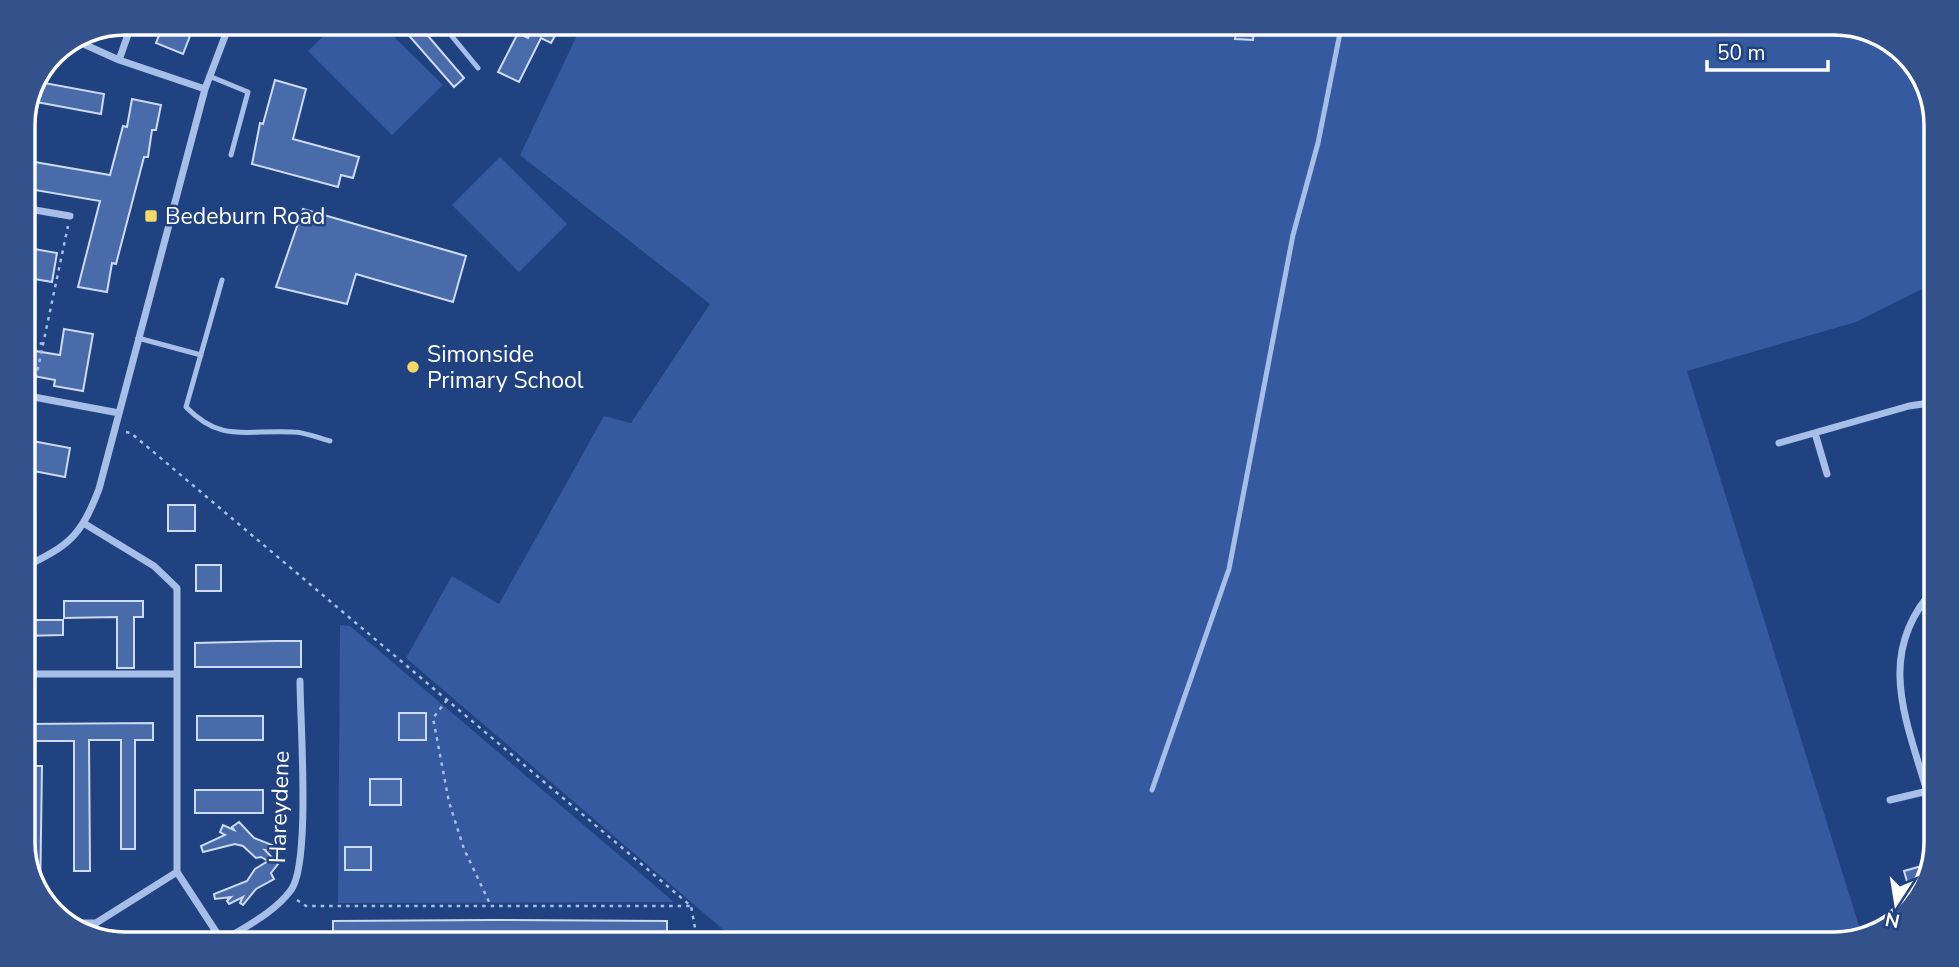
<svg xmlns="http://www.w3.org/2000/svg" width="1959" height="967" font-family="'Nunito Sans',sans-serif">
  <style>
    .green { fill: #355a9f }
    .building { fill: #4a6baa; stroke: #cbdaf6; stroke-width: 2 }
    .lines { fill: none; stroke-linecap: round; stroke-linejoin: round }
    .path { stroke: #a7bee8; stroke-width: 2.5; stroke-dasharray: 3.5 5; stroke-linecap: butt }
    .lane { stroke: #a7bee8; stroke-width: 5 }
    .street { stroke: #a7bee8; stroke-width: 7 }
    .poi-dot { fill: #f4d969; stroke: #214281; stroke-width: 2.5 }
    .labels { text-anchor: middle; stroke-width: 5; stroke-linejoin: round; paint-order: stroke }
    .poi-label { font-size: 23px; fill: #fff; stroke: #214281; text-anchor: start }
    .street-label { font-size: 23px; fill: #fff; stroke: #214281 }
    .rim { fill: none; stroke: #fff; stroke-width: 3.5 }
  </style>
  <rect width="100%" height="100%" fill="#214281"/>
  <path class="green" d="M337,23H380L443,85L392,135L308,51Z
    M583,23H1834L1879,33L1919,68L1936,118V282L1856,322L1687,371L1862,936L1835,944H959L958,941L733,938L406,658L452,576L499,604L604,416L631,423L710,304L520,155Z
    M500,157L567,224L519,272L452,205Z
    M340,625L350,626L674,902L338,903Z"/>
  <path class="building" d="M164,23H195L183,54L156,43Z
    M398,23H417L464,78L454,87Z
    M535,23H562L551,43L541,38L519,82L498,72L518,33L528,38Z
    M1237,23H1255L1253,40L1235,39Z
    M275,80L306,89L293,139L359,157L353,178L341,175L338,187L252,164L260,123L263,124Z
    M39,82L104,94L101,114L31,101Z
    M132,99L161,105L156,130H152L148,157H144L116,264L112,263L107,292L78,287L100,201L23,188V160L110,175L123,126L127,127Z
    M303,209L466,256L453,302L356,274L347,304L276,287Z
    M23,247L57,253L52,282L23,277Z
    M64,329L93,334L83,391L54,386L55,380L23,374V349L60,355Z
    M27,440L70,448L65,477L23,469Z
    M168,505H195V531H168Z
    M196,565H221V591H196Z
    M64,601H143V617H134V668H117V617L64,618Z
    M23,620H63V635L23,636Z
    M275,641H301V667H195V643Z
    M399,713H426V740H399Z
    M197,716H263V740H197Z
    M153,723V740H135V849H121V740H89L90,871H74V741H23V724Z
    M24,766H42L40,899L25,854Z
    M370,779H401V805H370Z
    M195,790H263V813H195Z
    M239,822L254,838L272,845L270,851L265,850L278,864L271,873L274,879L256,889L243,905L240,903L243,897L229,904L227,901L231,897L215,899L214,894L247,881L255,869L268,861L261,857L256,858L243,846L235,844L203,852L201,846L225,835L220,832L223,825L234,830L232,827Z
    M345,847H371V870H345Z
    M1925,865L1928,877L1926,887L1913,902L1904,871Z
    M490,920L667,921V938L333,940V921Z"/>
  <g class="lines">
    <path class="path" d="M23,340L43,344
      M34,387L68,226
      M126,432L131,433L691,906L698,944
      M447,700L433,718L449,802L464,849L491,906
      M297,900L306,906H691"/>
    <path class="lane" d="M441,23L478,68
      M209,76L248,92L231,155
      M222,280L186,407C222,444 247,429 293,432C305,432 318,438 330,441
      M138,338L201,355
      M1152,790L1229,569L1293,235L1318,143L1342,23"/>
    <path class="street" d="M132,23L119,60L205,89
      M79,42L119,60
      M23,208L70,216
      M23,395L119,413
      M1815,433L1827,474
      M1779,443L1909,406L1936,402
      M85,524L154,566L177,588V872L224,944
      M23,568C69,545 80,538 99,489L205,89L230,23
      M23,674H176
      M1927,791C1905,717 1875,651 1936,587
      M1890,800L1936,789
      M67,923H96L177,872
      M223,941C246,926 274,913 291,890C311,863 300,720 300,681"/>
  </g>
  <g class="poi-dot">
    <rect x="144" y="209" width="14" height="14" rx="3.5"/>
    <circle cx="413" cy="367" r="7"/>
  </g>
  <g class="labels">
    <g class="poi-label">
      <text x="165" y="224">Bedeburn Road</text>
      <text x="427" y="362">Simonside<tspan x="427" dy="26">Primary School</tspan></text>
    </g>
    <g class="street-label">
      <text transform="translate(279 807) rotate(-88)" y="8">Hareydene</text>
    </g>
  </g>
  <path d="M0 0H1959V967H0ZM125 35H1834A90 90 0 0 1 1924 125V842A90 90 0 0 1 1834 932H125A90 90 0 0 1 35 842V125A90 90 0 0 1 125 35Z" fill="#33518b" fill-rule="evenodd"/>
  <path class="rim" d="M125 35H1834A90 90 0 0 1 1924 125V842A90 90 0 0 1 1834 932H125A90 90 0 0 1 35 842V125A90 90 0 0 1 125 35Z"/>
  <g transform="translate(1896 904) rotate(192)" stroke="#214281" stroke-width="5" paint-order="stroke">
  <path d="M0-5L12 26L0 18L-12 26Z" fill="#ffffff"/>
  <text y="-10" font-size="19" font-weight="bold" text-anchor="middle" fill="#ffffff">N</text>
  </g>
  <path d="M1707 60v10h121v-10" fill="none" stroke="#ffffff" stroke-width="3.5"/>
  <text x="1717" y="60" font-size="21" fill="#ffffff" stroke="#214281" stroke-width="5" paint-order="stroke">50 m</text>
</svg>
